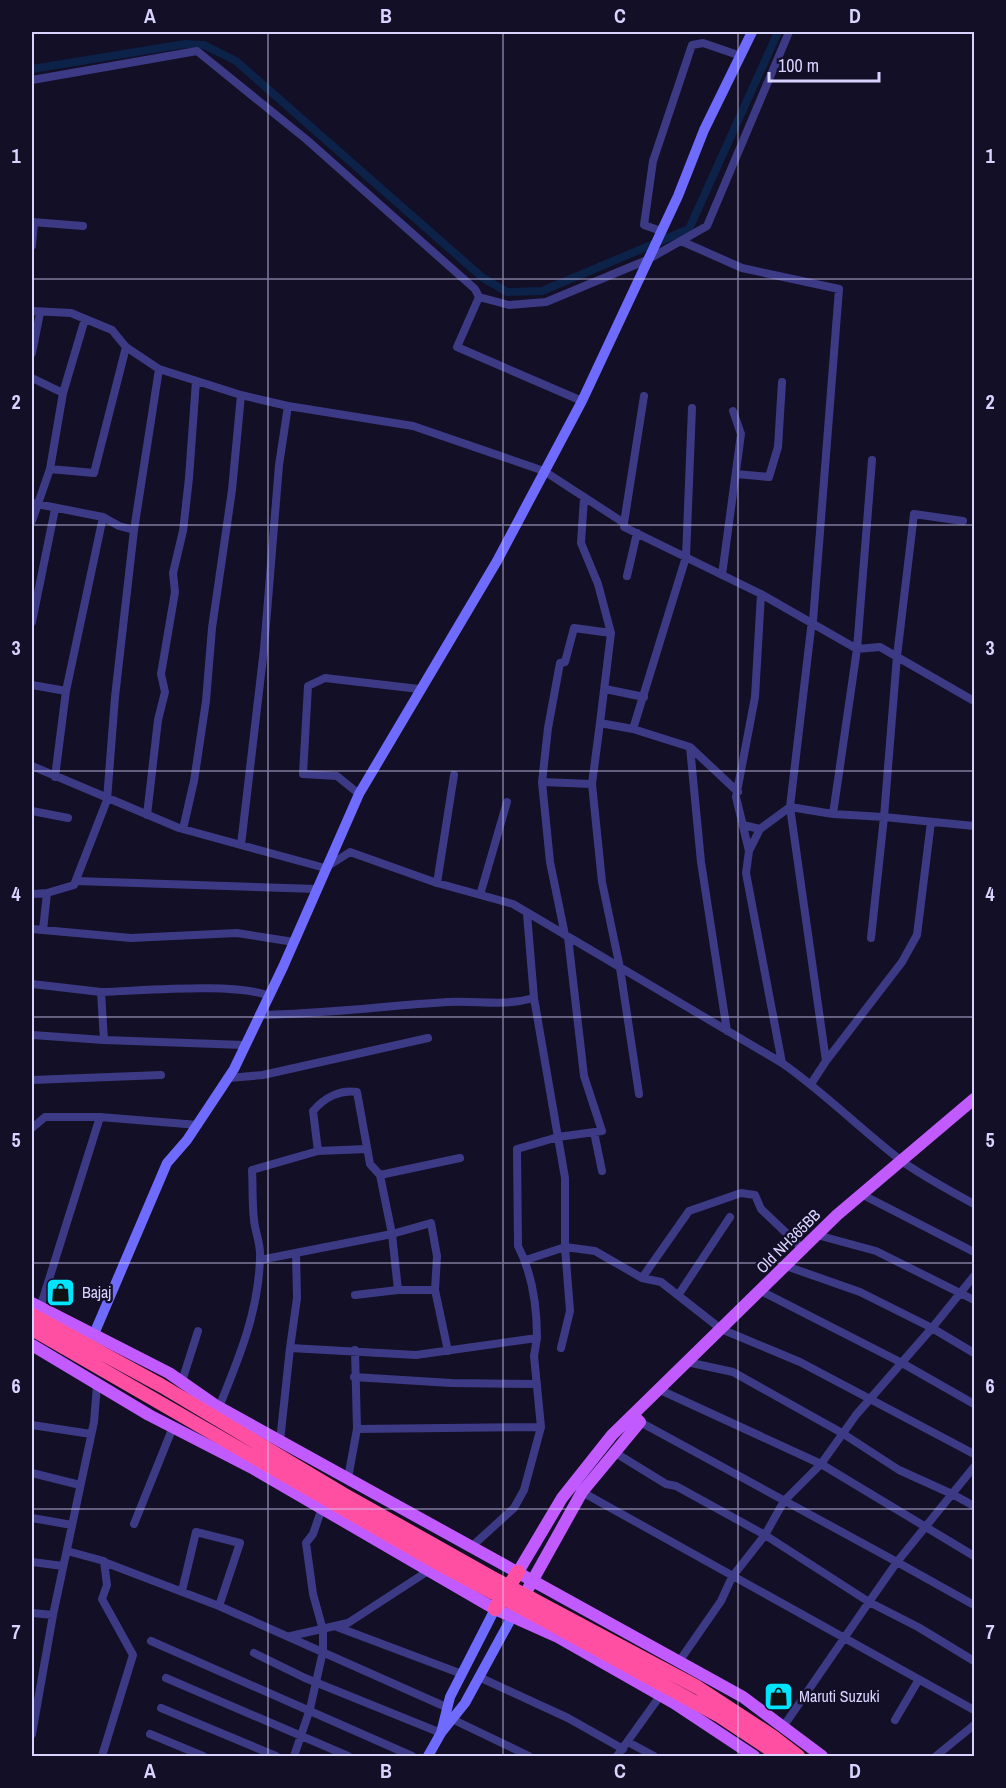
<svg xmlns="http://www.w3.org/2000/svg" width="1006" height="1788" font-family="'Archivo Narrow',sans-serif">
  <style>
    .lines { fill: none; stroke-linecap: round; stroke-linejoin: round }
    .canal { stroke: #0c2248; stroke-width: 8 }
    .street { stroke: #3d3a85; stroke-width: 8 }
    .secondary { stroke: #6f6bff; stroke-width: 10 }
    .primary { stroke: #c25bff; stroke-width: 12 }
    .highway { stroke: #ff4fa3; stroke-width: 14 }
    .highway-bridge { stroke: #ff4fa3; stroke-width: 14 }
    .grid { fill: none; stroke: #d9d4ff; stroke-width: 1.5; stroke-opacity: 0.55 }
    .labels { text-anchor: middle; stroke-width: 5; stroke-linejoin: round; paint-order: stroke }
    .street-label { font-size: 16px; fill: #d9d4ff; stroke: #130f26 }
    .poi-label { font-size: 16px; fill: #d9d4ff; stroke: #130f26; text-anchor: start }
    .neatline { fill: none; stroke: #d9d4ff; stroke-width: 2 }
    .grid-label { font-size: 20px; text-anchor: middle; font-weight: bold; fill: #d9d4ff }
  </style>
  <rect width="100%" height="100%" fill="#130f26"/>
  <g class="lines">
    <path class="canal" d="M32,69L185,44L204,45L236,61L483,278L507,292L542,291L689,229L778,32"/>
    <path class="street" d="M32,80L197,51L307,140L475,289L479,297L457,347L582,401
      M32,222L83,226
      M661,231L644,225L653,161L692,45L703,43L741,56
      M681,241L742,268L839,289L813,621
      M32,246L34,222
      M479,297L509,305L546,302L647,260L707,226L789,32
      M32,311L71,313L112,330L126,347L159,369L241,395L288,406L279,465L264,649L241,845
      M32,353L40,313
      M32,378L63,393L50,469L94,473L126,347
      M63,393L85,319
      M288,406L413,426L544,471L624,523V527L761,594L857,649L880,647L974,701
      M736,474L769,477L778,447L782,382
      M584,498L581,543L598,584L611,633
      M32,503L103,517L119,526L134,530
      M32,521L50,469
      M624,523L644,396
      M722,575L741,434L733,411
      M627,576L637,533
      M761,594L755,697L736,797L749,851L746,873L782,1063
      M812,620L790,807L833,814L857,649L872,460
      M32,622L55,509
      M32,685L66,691
      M605,689L644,697
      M633,729L686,557L692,408
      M32,766L179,828L325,868L350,852L437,883L513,904L782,1063C825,1093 861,1130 903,1162C926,1178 950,1191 974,1204
      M55,777L66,691L103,517
      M542,782L548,728L560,663L565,662L574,628L611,633L600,723
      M359,794L337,776L303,774L308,686L325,678L419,689
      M32,811L68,818
      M833,814L884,817L897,656L914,514L963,521
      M147,815L158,720L165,692L161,674L175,592L173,573L183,531L189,478L196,381
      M743,825L760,829
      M183,829L194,781L206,701L212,628L232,490L241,395
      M749,851L760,829L790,807L826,1061L811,1084
      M76,881L317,889
      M437,883L454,775
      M32,894L47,893
      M480,895L507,802
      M527,914L534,998L565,1178V1247L570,1311L561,1348
      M32,929L131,938L237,933L294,942
      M43,930L47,893L74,885L107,800L115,697L134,530L159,369
      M565,935L550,862L542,782L592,784
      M871,938L884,817L974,826
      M32,984L101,992L104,1040L244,1045
      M101,992C141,991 236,982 269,996
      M259,1015C322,1014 384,1006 447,1002C479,1000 501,1007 534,998
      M727,1031L701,862L690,747L738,792
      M32,1035L104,1040
      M826,1061L902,962L917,935L931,822
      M229,1078L263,1075L428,1038
      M32,1080L161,1075
      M639,1094L620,968L602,882L592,784L600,723L633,729L690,747
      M32,1128L45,1117H100
      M594,1132L602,1171
      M318,1151L367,1149
      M380,1175L392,1234L398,1290
      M863,1195L974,1252
      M817,1235L876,1251L974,1300
      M260,1260L392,1234L431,1223L437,1256L435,1290L448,1351
      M526,1260L565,1247L595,1251L642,1278L661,1282L721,1329L800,1362L974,1454
      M974,1276L932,1328L974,1353
      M642,1278L689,1211L741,1193L755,1195L761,1209L804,1250
      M761,1291L902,1363L974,1404
      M679,1294L730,1217
      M355,1295L398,1290H435
      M40,1308L100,1117L198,1125
      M537,1338C537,1306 533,1275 518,1246L517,1149L558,1137L602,1131L584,1076L568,937
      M290,1348L297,1298L296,1253
      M355,1350L357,1429
      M687,1362L733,1372L842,1433L899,1470L952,1494L974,1467
      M354,1377L451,1383L537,1384
      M182,1381L198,1331
      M658,1389L821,1464L974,1556
      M219,1407C239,1358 259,1310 260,1257C261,1244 255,1232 254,1220C252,1204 253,1186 252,1170L318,1151L313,1111C324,1098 340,1089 357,1092L370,1164L380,1175L460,1158
      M640,1422L897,1562L952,1494L974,1506
      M32,1425L91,1434
      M280,1441L290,1348L416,1355L537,1338L534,1356L541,1427
      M614,1452L666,1484L676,1486L765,1535L869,1602L897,1562L974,1605
      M32,1473L80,1485
      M348,1478L357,1429L541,1427L524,1490L514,1508L470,1548
      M582,1492L974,1710
      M32,1518L72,1525
      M134,1524L173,1427
      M67,1551L104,1561L107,1585L102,1599L133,1655L102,1756
      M32,1562L63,1566
      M104,1562L219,1606L446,1707
      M182,1591L196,1532L240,1543L219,1606
      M32,1613L53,1615
      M337,1627L462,1674
      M291,1636L348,1623L428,1571
      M151,1641L412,1756
      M254,1653L305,1678L441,1733
      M678,1663L721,1601L732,1577L765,1535L784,1501L821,1464L856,1415L932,1328L860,1292L786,1266
      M479,1677L568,1718L623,1749
      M166,1678L348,1756
      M161,1708L276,1756
      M454,1720L529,1756
      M895,1720L918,1681
      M783,1727L869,1602L918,1627L974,1661
      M32,1734L53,1615L94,1422L97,1385
      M150,1734L203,1756
      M628,1742L654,1756
      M294,1756L310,1709L323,1651V1630L313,1594L306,1543L313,1534L322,1508
      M617,1756L660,1696
      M936,1756L974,1725"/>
    <path class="secondary" d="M94,1334L167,1163L187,1140L234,1069L283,967L359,794L497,561L582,401L678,196L704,130L752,32
      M441,1733L465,1703L512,1617
      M428,1756L441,1733L450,1697L495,1609"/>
    <path class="primary" d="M32,1303L169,1373L215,1405L743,1697L822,1756
      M32,1345L149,1415L254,1469L495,1609L558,1637L674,1703L754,1756
      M518,1572L562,1498L612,1435L837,1215L974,1099
      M520,1603L582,1492L640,1422L634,1416"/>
    <path class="highway" d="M32,1315L162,1386L343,1494L498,1581
      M32,1329L434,1561L492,1592
      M532,1599L697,1687L772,1736L798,1756
      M495,1609L518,1572
      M526,1610L718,1715L780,1756"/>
    <path class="highway-bridge" d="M498,1581L532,1599
      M492,1592L526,1610"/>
  </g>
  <path class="grid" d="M268,32V1756M503,32V1756M738,32V1756M32,279H974M32,525H974M32,771H974M32,1017H974M32,1263H974M32,1509H974"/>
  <defs>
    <symbol id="shop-square" viewBox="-11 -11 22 22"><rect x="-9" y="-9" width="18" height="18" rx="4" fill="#00e5ff" stroke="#130f26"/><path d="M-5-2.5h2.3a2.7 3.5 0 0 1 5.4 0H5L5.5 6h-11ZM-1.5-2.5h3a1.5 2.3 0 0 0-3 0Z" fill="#111"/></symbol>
  </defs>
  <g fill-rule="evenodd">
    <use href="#shop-square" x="44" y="1276" width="33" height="33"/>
    <use href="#shop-square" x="762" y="1680" width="33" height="33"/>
  </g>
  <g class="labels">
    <g class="street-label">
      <text transform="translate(788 1241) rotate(-45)" y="6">Old NH365BB</text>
    </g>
    <g class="poi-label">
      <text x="82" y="1298">Bajaj</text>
      <text x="799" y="1702">Maruti Suzuki</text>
    </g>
  </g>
  <rect width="1006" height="1788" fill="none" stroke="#130f26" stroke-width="66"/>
  <path d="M769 72v9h110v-9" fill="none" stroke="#d9d4ff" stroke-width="3"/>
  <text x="778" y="72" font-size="18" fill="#d9d4ff" stroke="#130f26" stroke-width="4.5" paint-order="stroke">100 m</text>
  <rect x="33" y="33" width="940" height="1722" class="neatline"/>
  <g class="grid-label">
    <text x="150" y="23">A</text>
    <text x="386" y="23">B</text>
    <text x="620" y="23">C</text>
    <text x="855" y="23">D</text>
    <text x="16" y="163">1</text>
    <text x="990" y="163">1</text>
    <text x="16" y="409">2</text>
    <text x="990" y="409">2</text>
    <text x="16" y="655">3</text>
    <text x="990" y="655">3</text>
    <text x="16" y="901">4</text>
    <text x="990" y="901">4</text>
    <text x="16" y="1147">5</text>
    <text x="990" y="1147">5</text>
    <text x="16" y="1393">6</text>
    <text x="990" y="1393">6</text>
    <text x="16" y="1639">7</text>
    <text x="990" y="1639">7</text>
    <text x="150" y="1778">A</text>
    <text x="386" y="1778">B</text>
    <text x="620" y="1778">C</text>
    <text x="855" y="1778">D</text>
  </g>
</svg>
